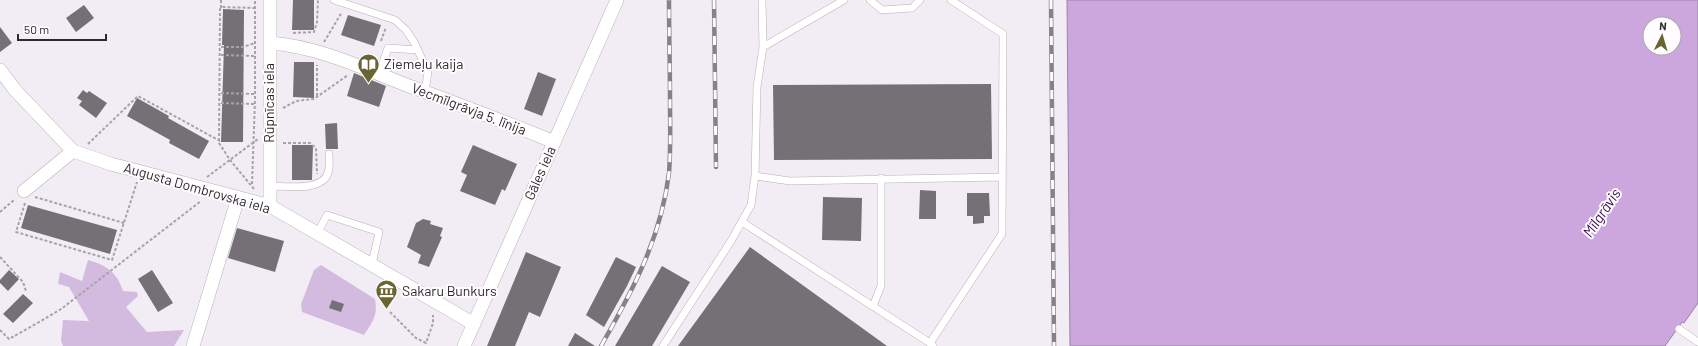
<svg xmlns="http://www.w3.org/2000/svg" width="1698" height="346" viewBox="0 0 1698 346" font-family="Barlow,sans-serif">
<rect width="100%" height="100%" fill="#f2edf4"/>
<path fill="#d3bbe0" d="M 88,260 C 106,265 117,272 123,291 L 137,292 L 138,296 L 126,307 L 147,332 L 184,330 L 174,346 L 63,346 L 61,341 L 63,320 L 89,321 L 69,287 L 58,284 L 60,272 L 82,281 Z
M 321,265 L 375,299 C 378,316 373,321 364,335 L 302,312 L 301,304 L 314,270 Z"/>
<path fill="#cca7de" stroke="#9c82a9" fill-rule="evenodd" d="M 1067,0 L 1698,0 L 1698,303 L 1684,323 L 1682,322 L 1665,346 L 1070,346 ZM 1650,24 L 1674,24 L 1674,48 L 1650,48 Z"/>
<path fill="#747076" d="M 293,0 L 314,0 L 314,30 L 292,30 Z
M 84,5 L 94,18 L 76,32 L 66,18 Z
M 223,9 L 244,10 L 243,142 L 221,142 L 224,45 L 222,45 Z
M 348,15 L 381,25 L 374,46 L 341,35 Z
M 0,27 L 12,43 L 0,52 Z
M 294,62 L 314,62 L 314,98 L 293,97 Z
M 538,72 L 556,79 L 542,116 L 524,109 Z
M 354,73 L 386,86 L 379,107 L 347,96 Z
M 991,84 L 992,159 L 774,160 L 773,85 Z
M 83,90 L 87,93 L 89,91 L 107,103 L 96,118 L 79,105 L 82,101 L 77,98 Z
M 137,98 L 169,116 L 168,118 L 209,141 L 199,159 L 169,143 L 170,140 L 127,116 Z
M 337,123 L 338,149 L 326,149 L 325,124 Z
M 292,145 L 313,145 L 312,180 L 292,180 Z
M 473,145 L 517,164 L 505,191 L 502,189 L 495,205 L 460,191 L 467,175 L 461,172 Z
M 920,190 L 936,191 L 936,219 L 919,219 Z
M 967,193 L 989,193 L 990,216 L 984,216 L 984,223 L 973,224 L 973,216 L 967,216 Z
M 823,197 L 862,198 L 861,241 L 822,240 Z
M 28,205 L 117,230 L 110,254 L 21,228 Z
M 423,219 L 431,221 L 430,224 L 443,228 L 440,236 L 442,237 L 429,267 L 418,263 L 421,255 L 407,247 L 416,223 Z
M 237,228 L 284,241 L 275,272 L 228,258 Z
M 750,247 L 887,346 L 678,346 Z
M 526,252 L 561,267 L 540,317 L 529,312 L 515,346 L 487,346 Z
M 616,257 L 636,267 L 627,286 L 604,327 L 586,315 Z
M 662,266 L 690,282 L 652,346 L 615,346 Z
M 9,270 L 19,279 L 8,291 L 0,283 L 0,280 Z
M 152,270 L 173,303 L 158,312 L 138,279 Z
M 23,294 L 33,303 L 13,323 L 3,314 Z
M 332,300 L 344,304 L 341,312 L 329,308 Z
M 575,333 L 595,346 L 568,346 Z"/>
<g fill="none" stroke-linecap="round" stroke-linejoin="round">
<defs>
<path id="lane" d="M 334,0 L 395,20 L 406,30 L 414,42 L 428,72 L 425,92
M 870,0 L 882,10 L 912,8 L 920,0
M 763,47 L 844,0
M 379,74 L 388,48 L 418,50
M 755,176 L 790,181 L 1002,177
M 269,186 C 285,186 322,192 328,173 C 330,167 329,160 329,154
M 742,222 L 930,343
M 317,234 L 327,215 L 379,232 L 372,264
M 873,306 L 881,286 L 881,178
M 1679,329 L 1698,342
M 663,346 L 731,241 L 751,205 L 755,176 L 757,87 L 763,47 L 762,0
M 933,346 L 930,343 L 1002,234 L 1003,34 L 951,0"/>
<path id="street" d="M 270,43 C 317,46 365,69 409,86 C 457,104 506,122 554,142
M 0,70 L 15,90 L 73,151 L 111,164 L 270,206 L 474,324
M 24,191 L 73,151
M 270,206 L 270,0
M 193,346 L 238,198
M 464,346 L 617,0"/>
</defs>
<use href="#lane" stroke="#b5b1b7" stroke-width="8"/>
<use href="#street" stroke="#b5b1b7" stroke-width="14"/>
<path stroke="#a6a3a8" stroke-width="2" stroke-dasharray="3 2" stroke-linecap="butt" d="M 221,0 L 221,8
M 293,33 L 314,32 L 317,22 L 318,0
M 381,41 L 386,27
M 324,42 L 342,12
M 221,47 L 243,47 L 255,43
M 221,55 L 255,56
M 221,93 L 255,94
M 317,96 L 317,65
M 221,103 L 255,104
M 283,108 L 296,101 L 314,99 L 348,75
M 283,143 L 310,143 L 316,148 L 317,174
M 88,144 L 138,96 L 220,141
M 207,177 L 258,139
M 252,184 L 255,100 L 255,0
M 254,189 L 230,160 L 219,143 L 220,9 L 223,7 L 255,8
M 35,197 L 124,223
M 25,203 L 16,232 L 112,260 L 137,182
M 0,212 L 15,199
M 0,257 L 23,282 L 26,291
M 390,312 L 416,338 L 426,343 L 433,323 L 433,315
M 0,330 L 9,339 C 16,335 63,309 65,306 L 201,201"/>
<use href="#lane" stroke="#fff" stroke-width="7"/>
<use href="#street" stroke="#fff" stroke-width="13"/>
<defs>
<path id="rail" d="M 714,0 L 716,167
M 1051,0 L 1054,346
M 601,346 C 633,290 661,238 669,173 C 671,148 670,124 670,100 C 670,67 669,33 669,0"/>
</defs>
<use href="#rail" stroke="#858286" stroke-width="4.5"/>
<use href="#rail" stroke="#fefcff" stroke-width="3" stroke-dasharray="9" stroke-linecap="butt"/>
</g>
<defs>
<symbol id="library-pin" viewBox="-11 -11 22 30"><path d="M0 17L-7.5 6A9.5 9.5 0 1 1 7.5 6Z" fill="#696431" stroke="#fefcff"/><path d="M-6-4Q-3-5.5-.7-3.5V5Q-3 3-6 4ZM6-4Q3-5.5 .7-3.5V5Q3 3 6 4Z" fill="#fff"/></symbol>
<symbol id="museum-pin" viewBox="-11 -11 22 30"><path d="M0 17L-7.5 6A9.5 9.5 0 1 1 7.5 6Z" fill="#696431" stroke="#fefcff"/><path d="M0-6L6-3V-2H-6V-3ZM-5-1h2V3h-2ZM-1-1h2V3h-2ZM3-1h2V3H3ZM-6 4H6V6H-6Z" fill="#fff"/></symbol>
</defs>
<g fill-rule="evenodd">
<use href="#library-pin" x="356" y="52" width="25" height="34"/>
<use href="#museum-pin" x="374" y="278" width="25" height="34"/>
</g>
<g text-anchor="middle" stroke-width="4" stroke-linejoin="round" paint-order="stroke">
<g font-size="14" fill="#2c2a2d" stroke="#fefcff" text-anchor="start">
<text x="384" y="69">Ziemeļu kaija</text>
<text x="402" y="296">Sakaru Bunkurs</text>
</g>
<g font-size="14" fill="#2c2a2d" stroke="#fefcff">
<text transform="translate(269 103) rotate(-90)" y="5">Rūpnīcas iela</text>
<text transform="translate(469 109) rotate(21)" y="5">Vecmīlgrāvja 5. līnija</text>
<text transform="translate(540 173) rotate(-66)" y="5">Gāles iela</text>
<text transform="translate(197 188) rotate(16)" y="5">Augusta Dombrovska iela</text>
</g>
<g font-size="15" font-style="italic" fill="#3e1051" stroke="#fefcff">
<text transform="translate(1602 213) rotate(-56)" y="5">Mīlgrāvis</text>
</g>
</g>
<g transform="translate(1662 36) rotate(5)"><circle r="19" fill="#fefcff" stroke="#aaa8ab"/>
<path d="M0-3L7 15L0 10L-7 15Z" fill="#696431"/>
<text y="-6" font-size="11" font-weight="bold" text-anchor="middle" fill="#2c2a2d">N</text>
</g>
<path d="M18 34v6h88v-6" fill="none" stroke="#2c2a2d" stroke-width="2"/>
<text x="24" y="34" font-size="12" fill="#2c2a2d" stroke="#fefcff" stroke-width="3" paint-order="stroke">50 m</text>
</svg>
